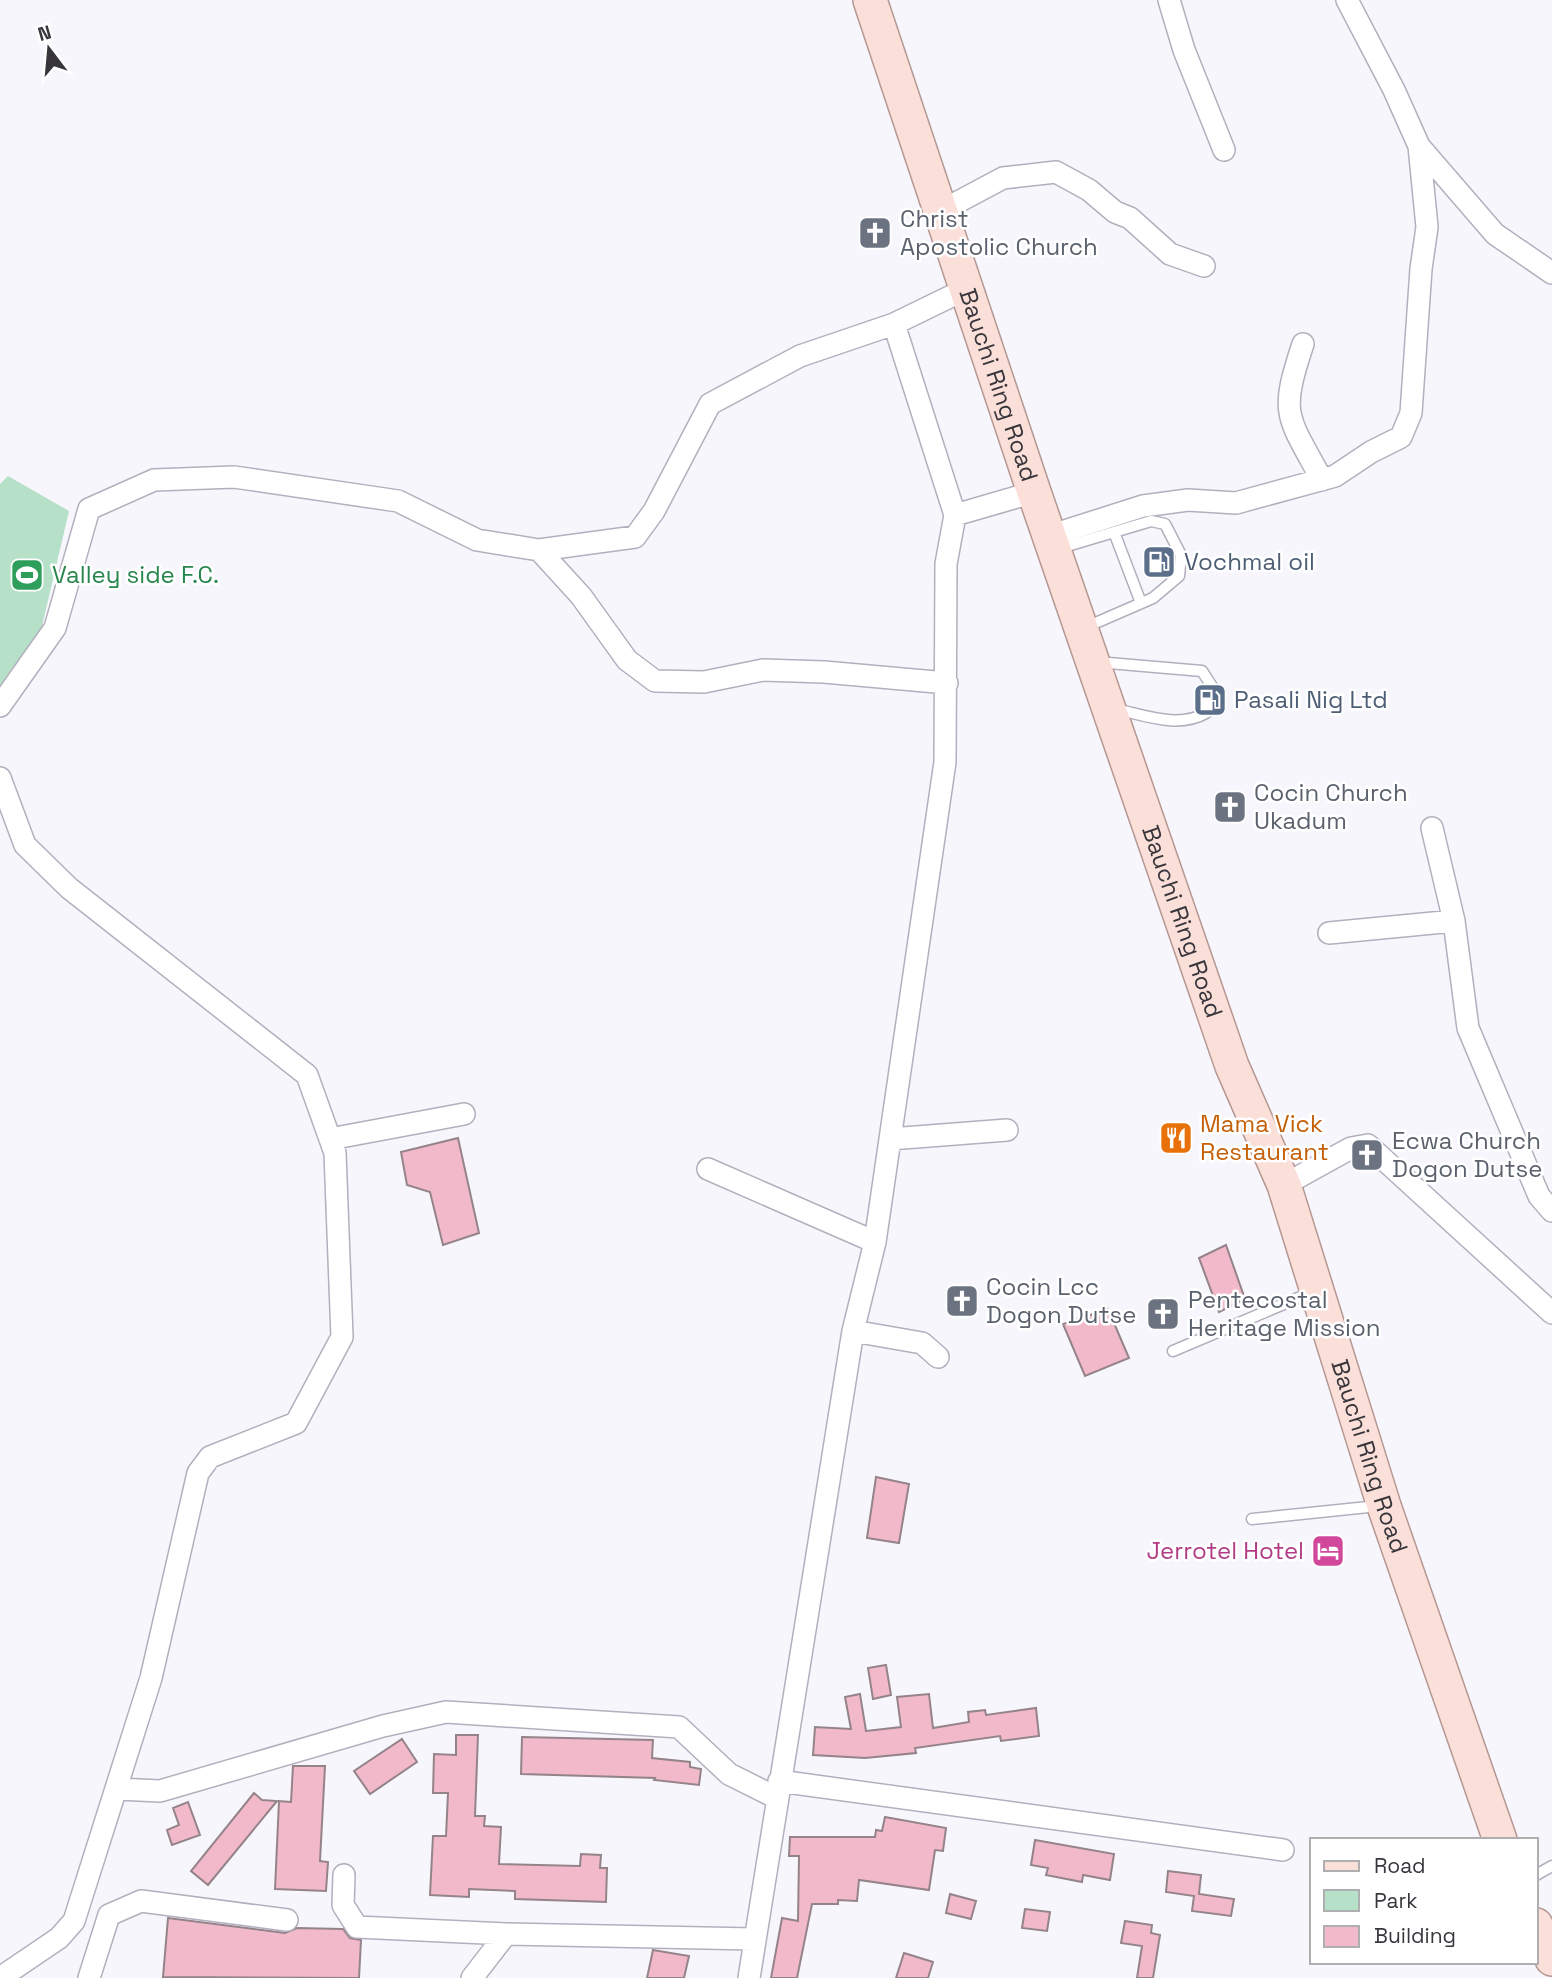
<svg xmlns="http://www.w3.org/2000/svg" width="1552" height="1978" viewBox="0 0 1552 1978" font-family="'Space Grotesk',sans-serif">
<rect width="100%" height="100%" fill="#f8f6fd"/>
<path fill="#b6e0c8" d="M 8,476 L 69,511 L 39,639 L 0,691 L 0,484 Z"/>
<path fill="#f2b9cb" stroke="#948489" stroke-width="2" d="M 458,1138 L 479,1233 L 443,1245 L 430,1192 L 407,1185 L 401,1152 Z
M 1226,1245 L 1245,1299 L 1219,1312 L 1199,1258 Z
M 1108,1309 L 1129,1358 L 1085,1376 L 1063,1324 Z
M 876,1477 L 909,1484 L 899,1543 L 867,1538 Z
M 886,1665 L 891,1695 L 873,1699 L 868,1668 Z
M 860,1694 L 866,1731 L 901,1727 L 897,1697 L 929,1694 L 933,1728 L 969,1722 L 968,1712 L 985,1710 L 986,1715 L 1036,1708 L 1039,1736 L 1001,1741 L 1000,1736 L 915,1748 L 916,1753 L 865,1758 L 813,1755 L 815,1727 L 851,1729 L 845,1697 Z
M 456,1735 L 478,1735 L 475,1816 L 485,1816 L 484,1826 L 501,1827 L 499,1864 L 580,1866 L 581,1854 L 601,1855 L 600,1868 L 607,1868 L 606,1902 L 515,1899 L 515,1891 L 469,1889 L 469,1897 L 430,1895 L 433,1836 L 446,1836 L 448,1793 L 433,1793 L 434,1754 L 456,1755 Z
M 522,1737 L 653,1740 L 652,1758 L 690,1762 L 690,1767 L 701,1769 L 699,1785 L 654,1780 L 655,1778 L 521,1774 Z
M 402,1739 L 417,1762 L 370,1794 L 354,1771 Z
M 293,1766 L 325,1766 L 320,1861 L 328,1862 L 326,1891 L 275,1889 L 279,1801 L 291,1802 Z
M 254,1793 L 262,1800 L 277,1801 L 208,1885 L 191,1871 Z
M 188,1802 L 200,1835 L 172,1845 L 167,1830 L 179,1825 L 173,1808 Z
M 885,1817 L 946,1828 L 943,1851 L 935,1850 L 929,1890 L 859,1880 L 857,1901 L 838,1900 L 838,1904 L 812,1904 L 797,1978 L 771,1978 L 782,1918 L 798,1921 L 799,1856 L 789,1856 L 790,1837 L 875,1837 L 876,1830 L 882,1831 Z
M 1035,1840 L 1114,1854 L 1110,1880 L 1083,1875 L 1082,1882 L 1046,1875 L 1048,1868 L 1031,1865 Z
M 1168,1871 L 1201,1875 L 1199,1894 L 1234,1899 L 1231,1916 L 1192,1911 L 1194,1896 L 1166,1892 Z
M 950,1894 L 976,1901 L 971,1919 L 946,1913 Z
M 1025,1909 L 1050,1912 L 1047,1931 L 1022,1928 Z
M 168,1918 L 285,1933 L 297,1928 L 343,1929 L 350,1938 L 361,1940 L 359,1978 L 163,1977 Z
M 1125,1921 L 1152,1925 L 1151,1933 L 1160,1935 L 1153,1978 L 1137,1978 L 1142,1946 L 1121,1943 Z
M 653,1950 L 689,1956 L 684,1978 L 647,1978 Z
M 904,1953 L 933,1962 L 928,1978 L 896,1978 Z"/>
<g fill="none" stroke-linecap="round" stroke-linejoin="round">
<defs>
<path id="service" d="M 1114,532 L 1141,603
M 1057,549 L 1151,521 L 1165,524 L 1181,555 L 1179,576 L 1153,598 L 1084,628
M 1097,662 L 1202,671 L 1213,688 L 1206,713 C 1178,729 1145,715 1115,709
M 1173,1351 L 1312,1292
M 1252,1519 L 1378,1506
M 1536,1875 L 1552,1866"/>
<path id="minor" d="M 1169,0 L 1184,50 L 1224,150
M 1419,146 L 1495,234 L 1552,273
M 941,211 L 1003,178 L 1056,172 L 1089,190 L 1115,212 L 1130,218 L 1170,254 L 1204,266
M 894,324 L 955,515
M 1303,344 C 1279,416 1287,415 1322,480
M 1049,536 L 1143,506 L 1188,500 L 1236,503 L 1335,476 L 1371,452 L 1401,437 L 1411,413 L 1421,269 L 1427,227 L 1419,146 L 1394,90 L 1347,0
M 539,550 L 581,596 L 627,660 L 655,681 L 704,682 L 763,670 L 824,672 L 947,683
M 0,706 L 55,628 L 89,509 L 154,480 L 234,477 L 398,501 L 477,540 L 539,550 L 635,537 L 654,511 L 710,404 L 800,356 L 894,324 L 968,288
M 0,778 L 25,845 L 69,888 L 307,1075 L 335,1153 L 342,1337 L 296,1423 L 210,1457 L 198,1473 L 151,1678 L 74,1921 L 59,1938 L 0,1978
M 1432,828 L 1454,921 L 1468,1028 L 1539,1196 L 1552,1211
M 1329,933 L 1454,921
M 330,1139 L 464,1114
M 890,1139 L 1007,1130
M 708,1169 L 875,1242
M 1284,1185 L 1351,1148 L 1368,1145 L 1552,1313
M 853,1331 L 922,1343 L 938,1357
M 779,1781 L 1283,1850
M 118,1789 L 160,1791 L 383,1726 L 446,1712 L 679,1727 L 729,1774 L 777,1798
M 344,1875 L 343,1905 L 357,1927 L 506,1934 L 753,1939
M 89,1978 L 109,1915 L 141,1901 L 287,1920
M 472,1978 L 506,1934
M 749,1978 L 853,1331 L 875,1242 L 945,762 L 946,564 L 955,515 L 1034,492"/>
<g id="primary">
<path id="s1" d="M 870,0 L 1034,492 L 1232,1066 L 1284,1185 L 1384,1506 L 1500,1840"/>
<path d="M 1536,1925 L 1552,1959"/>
</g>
</defs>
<use href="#service" stroke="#b3afbe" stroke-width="13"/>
<use href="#minor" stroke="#b3afbe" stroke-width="24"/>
<use href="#primary" stroke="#b59792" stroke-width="36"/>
<use href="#service" stroke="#fff" stroke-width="10"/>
<use href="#minor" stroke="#fff" stroke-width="21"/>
<use href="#primary" stroke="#fbe0d9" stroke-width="33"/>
</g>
<defs>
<symbol id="church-square" viewBox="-11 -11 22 22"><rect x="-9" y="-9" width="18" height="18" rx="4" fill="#6b7280" stroke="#fff"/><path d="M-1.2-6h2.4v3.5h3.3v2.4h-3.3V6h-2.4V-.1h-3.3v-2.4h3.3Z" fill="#fff"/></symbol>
<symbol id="fuel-square" viewBox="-11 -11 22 22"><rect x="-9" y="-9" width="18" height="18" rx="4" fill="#5c6f8a" stroke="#fff"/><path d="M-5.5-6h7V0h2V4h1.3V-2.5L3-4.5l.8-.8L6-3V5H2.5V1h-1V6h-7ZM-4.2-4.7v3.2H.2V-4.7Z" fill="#fff"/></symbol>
<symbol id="stadium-square" viewBox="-11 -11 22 22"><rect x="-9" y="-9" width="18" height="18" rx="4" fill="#2e9e5b" stroke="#fff"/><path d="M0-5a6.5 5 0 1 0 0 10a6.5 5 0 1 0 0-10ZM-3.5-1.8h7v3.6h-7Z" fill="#fff"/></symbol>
<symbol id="restaurant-square" viewBox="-11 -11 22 22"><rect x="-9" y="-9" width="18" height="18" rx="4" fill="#e8710a" stroke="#fff"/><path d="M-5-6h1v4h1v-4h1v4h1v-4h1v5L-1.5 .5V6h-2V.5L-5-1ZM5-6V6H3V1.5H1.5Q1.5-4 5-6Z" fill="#fff"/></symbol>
<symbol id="hotel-square" viewBox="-11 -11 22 22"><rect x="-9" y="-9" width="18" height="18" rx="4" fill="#d1479c" stroke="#fff"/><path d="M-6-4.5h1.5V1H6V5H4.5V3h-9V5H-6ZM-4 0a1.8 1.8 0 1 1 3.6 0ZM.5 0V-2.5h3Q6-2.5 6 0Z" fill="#fff"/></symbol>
</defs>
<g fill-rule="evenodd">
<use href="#church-square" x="856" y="214" width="38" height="38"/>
<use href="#fuel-square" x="1140" y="543" width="38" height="38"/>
<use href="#stadium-square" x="8" y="556" width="38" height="38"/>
<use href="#fuel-square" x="1191" y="681" width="38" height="38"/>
<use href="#church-square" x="1211" y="788" width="38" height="38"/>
<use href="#restaurant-square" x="1157" y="1119" width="38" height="38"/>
<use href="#church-square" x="1348" y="1136" width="38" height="38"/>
<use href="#church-square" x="943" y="1282" width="38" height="38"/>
<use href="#church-square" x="1144" y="1295" width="38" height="38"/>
<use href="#hotel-square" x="1309" y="1532" width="38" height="38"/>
</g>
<g text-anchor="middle" stroke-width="5" stroke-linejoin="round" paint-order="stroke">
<g font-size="24" fill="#5b616d" stroke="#fff" text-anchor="start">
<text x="900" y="227">Christ<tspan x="900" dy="28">Apostolic Church</tspan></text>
<text x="1254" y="801">Cocin Church<tspan x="1254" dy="28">Ukadum</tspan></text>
<text x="1392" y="1149">Ecwa Church<tspan x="1392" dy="28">Dogon Dutse</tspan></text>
<text x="986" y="1295">Cocin Lcc<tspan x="986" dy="28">Dogon Dutse</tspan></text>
<text x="1188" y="1308">Pentecostal<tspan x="1188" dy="28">Heritage Mission</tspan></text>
</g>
<g font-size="24" fill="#38363c" stroke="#fff">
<text dy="8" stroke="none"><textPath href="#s1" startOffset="406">Bauchi Ring Road</textPath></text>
<text dy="8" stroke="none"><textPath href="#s1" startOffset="973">Bauchi Ring Road</textPath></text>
<text dy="8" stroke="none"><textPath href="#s1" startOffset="1540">Bauchi Ring Road</textPath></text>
</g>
<g font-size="24" fill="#4e5e75" stroke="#fff" text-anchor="start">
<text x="1184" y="570">Vochmal oil</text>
<text x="1234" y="708">Pasali Nig Ltd</text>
</g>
<g font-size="24" fill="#27864d" stroke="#fff" text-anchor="start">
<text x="52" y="583">Valley side F.C.</text>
</g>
<g font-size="24" fill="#c56008" stroke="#fff" text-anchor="start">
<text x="1200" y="1132">Mama Vick<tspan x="1200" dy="28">Restaurant</tspan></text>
</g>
<g font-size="24" fill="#b23c85" stroke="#fff" text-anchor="end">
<text x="1304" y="1559">Jerrotel Hotel</text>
</g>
</g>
<rect x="1310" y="1838" width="228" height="126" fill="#ffffff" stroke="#afafb1" stroke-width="2"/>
<rect x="1324" y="1861" width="35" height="10" fill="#fbe0d9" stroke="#afafb1" stroke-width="2"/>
<text x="1374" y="1873" font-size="21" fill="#38363c">Road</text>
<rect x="1324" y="1890" width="35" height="21" fill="#b6e0c8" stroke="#afafb1" stroke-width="2"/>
<text x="1374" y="1908" font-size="21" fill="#38363c">Park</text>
<rect x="1324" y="1926" width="35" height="21" fill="#f2b9cb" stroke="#afafb1" stroke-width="2"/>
<text x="1374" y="1943" font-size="21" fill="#38363c">Building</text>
<g transform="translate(49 49) rotate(344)" stroke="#ffffff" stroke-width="5" paint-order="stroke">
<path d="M0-5L12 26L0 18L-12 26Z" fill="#38363c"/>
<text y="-10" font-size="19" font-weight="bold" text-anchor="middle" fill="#38363c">N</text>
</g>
</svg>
